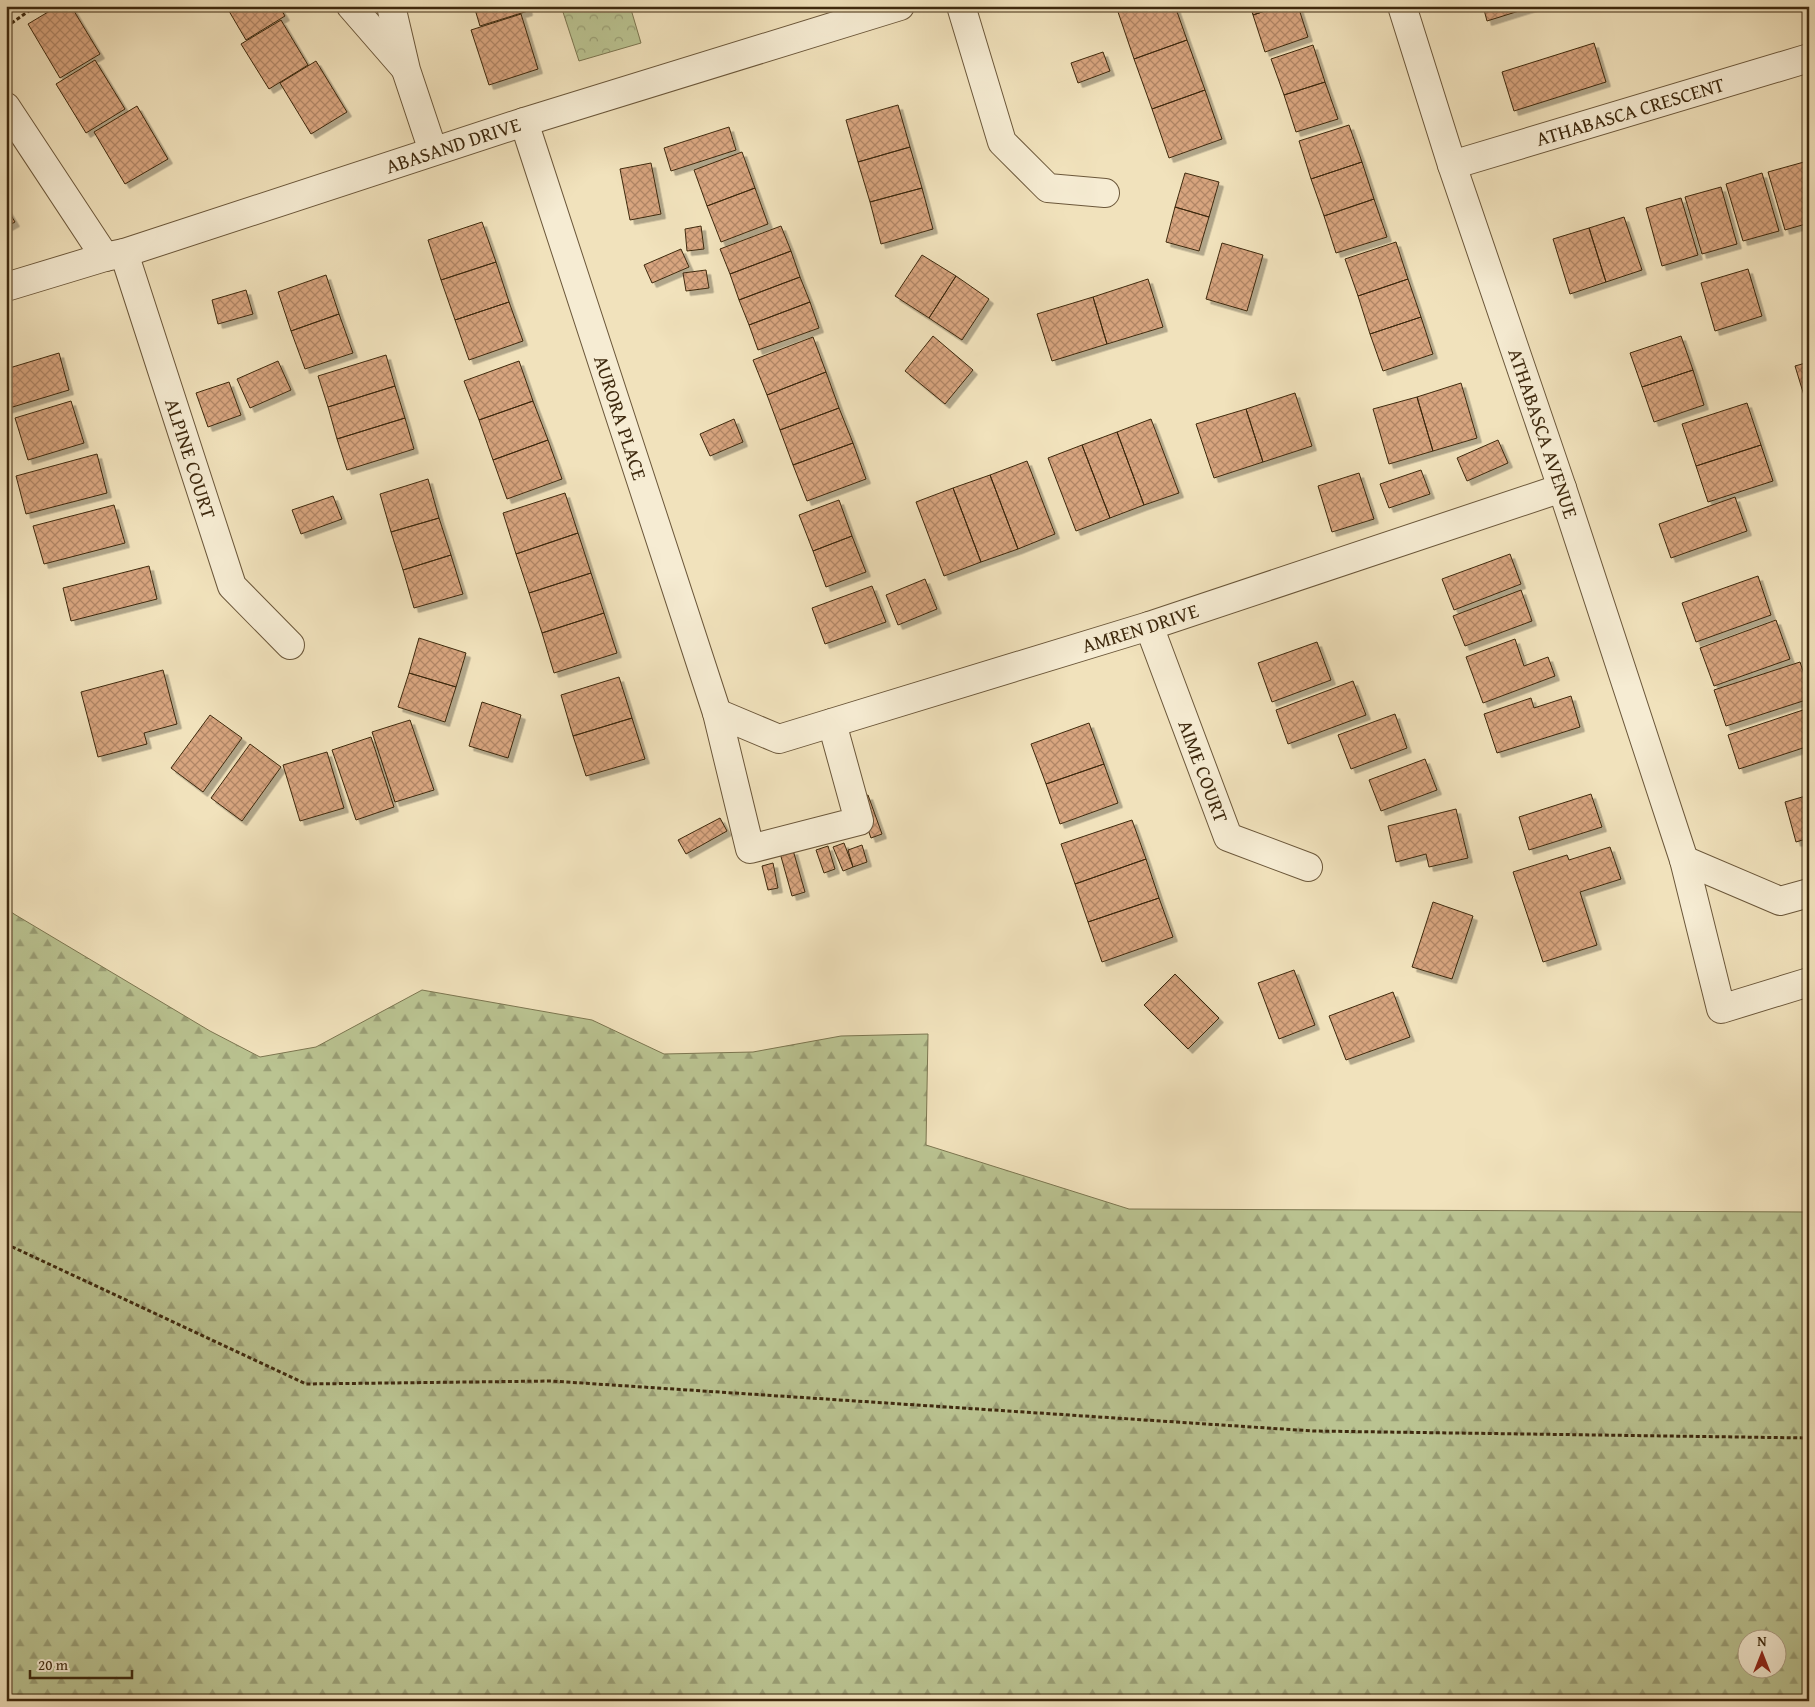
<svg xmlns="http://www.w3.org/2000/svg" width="1815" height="1707" viewBox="0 0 1815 1707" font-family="'Gentium Book Plus',serif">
<defs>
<pattern id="forest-firs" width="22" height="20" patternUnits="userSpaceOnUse" patternTransform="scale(1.25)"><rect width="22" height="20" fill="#bac391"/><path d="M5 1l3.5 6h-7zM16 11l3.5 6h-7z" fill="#999e75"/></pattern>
<pattern id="park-crowns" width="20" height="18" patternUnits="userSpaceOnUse" patternTransform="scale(1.25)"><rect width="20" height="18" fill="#bac391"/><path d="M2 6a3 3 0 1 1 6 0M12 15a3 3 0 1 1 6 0" fill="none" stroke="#999e75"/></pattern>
<pattern id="building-cross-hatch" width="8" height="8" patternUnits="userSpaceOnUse" patternTransform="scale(1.25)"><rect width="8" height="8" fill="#d8a57f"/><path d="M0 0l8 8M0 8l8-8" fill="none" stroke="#b18666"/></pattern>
<filter id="shadow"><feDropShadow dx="4.5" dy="4.5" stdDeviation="0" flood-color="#0004"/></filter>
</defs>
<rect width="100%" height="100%" fill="#f1e2bc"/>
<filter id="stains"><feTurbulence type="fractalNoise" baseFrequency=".004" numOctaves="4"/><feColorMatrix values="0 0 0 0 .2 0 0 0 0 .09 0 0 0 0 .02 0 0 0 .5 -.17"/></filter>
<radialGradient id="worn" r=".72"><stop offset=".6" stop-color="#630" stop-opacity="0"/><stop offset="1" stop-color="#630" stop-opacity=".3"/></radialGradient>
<path fill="url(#forest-firs)" stroke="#7c7650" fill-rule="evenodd" d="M 6,908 L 14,914 L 210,1031 L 260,1057 L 316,1047 L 422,990 L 592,1020 L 664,1054 L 753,1052 L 841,1036 L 928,1034 L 926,1145 L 1129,1209 L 1809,1212 L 1809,1701 L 6,1701 ZM 1748,1640 L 1778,1640 L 1778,1670 L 1748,1670 Z"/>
<path fill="url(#park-crowns)" stroke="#7c7650" d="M 561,6 L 630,6 L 641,43 L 579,61 Z"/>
<path fill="url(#building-cross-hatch)" stroke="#3e290e" filter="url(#shadow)" d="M 58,6 L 71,6 L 100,54 L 60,78 L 28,24 Z
M 226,6 L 279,6 L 285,16 L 246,40 Z
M 474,6 L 527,6 L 528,11 L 480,26 Z
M 1125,6 L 1175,6 L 1187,40 L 1134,59 L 1117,9 Z
M 1250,6 L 1280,6 L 1253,15 Z
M 1280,6 L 1298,6 L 1308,37 L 1265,52 L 1253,15 Z
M 1483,6 L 1535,6 L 1487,21 Z
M 521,14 L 538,69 L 489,85 L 471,30 Z
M 281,20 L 308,65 L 269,89 L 241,44 Z
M 1187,40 L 1205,90 L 1152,109 L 1134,59 Z
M 1594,43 L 1606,82 L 1514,111 L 1502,72 Z
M 1313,45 L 1325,82 L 1284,95 L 1271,59 Z
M 1103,52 L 1110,71 L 1078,83 L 1071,63 Z
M 95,60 L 125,109 L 86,133 L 56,84 Z
M 316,61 L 347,112 L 311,134 L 280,83 Z
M 1325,82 L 1338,119 L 1296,132 L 1284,95 Z
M 1205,90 L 1222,139 L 1169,158 L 1152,109 Z
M 898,105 L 910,147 L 858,162 L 846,120 Z
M 137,106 L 168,159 L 125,184 L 94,132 Z
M 1349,125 L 1362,162 L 1311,179 L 1299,141 Z
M 729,127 L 736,150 L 671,171 L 664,148 Z
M 910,147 L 922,188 L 870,202 L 858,162 Z
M 742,152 L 755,188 L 707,206 L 694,170 Z
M 1362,162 L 1374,199 L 1324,216 L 1311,179 Z
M 1804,162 L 1809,180 L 1809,223 L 1785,230 L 1768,172 Z
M 651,163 L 661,214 L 630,220 L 620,169 Z
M 1185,173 L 1219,182 L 1209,217 L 1175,207 Z
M 1762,173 L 1779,231 L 1743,241 L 1726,184 Z
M 1721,187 L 1737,244 L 1702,254 L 1685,197 Z
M 755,188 L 768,224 L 721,242 L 707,206 Z
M 922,188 L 933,229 L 881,244 L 870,202 Z
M 1681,198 L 1698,255 L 1662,266 L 1646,208 Z
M 1374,199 L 1387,237 L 1336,253 L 1324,216 Z
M 6,207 L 15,222 L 6,227 Z
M 1175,207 L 1209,217 L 1199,251 L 1166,242 Z
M 1624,217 L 1642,270 L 1606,282 L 1589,228 Z
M 482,222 L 496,262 L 441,280 L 428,240 Z
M 701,226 L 704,249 L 687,251 L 685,229 Z
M 781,226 L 791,251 L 730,274 L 720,249 Z
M 1589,228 L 1606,282 L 1570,294 L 1553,239 Z
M 1396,242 L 1408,279 L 1358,296 L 1345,259 Z
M 1222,243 L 1263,255 L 1247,311 L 1206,299 Z
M 681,249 L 689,267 L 652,283 L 644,265 Z
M 791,251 L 800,277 L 739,300 L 730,274 Z
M 922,255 L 956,276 L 929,318 L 895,296 Z
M 496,262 L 509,302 L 455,320 L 441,280 Z
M 1748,269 L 1762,316 L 1715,331 L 1701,283 Z
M 706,270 L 709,288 L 686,291 L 683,273 Z
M 326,275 L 339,314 L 291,331 L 278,292 Z
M 956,276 L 989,299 L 962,340 L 929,318 Z
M 800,277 L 810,302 L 749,325 L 739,300 Z
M 1148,279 L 1163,327 L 1107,344 L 1093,297 Z
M 1408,279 L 1421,317 L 1370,334 L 1358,296 Z
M 246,290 L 253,314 L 218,324 L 212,300 Z
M 1093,297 L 1107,344 L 1052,361 L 1037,314 Z
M 509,302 L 523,341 L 469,360 L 455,320 Z
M 810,302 L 819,328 L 758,350 L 749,325 Z
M 339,314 L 353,353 L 305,369 L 291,331 Z
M 1421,317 L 1433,354 L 1383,371 L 1370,334 Z
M 933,336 L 973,370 L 945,404 L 905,371 Z
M 1681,336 L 1693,370 L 1642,387 L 1630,353 Z
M 813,337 L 826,372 L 767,395 L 753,360 Z
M 59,353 L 69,390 L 6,409 L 6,369 Z
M 386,355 L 395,386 L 328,407 L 318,376 Z
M 278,361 L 291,390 L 250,408 L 237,379 Z
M 519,361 L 533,401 L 479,420 L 464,381 Z
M 1809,362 L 1809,401 L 1806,402 L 1795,366 Z
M 1693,370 L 1704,405 L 1654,422 L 1642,387 Z
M 826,372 L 839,408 L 780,430 L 767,395 Z
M 229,382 L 241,415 L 208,427 L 196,393 Z
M 1461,383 L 1477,438 L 1433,451 L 1417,397 Z
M 395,386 L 405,418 L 337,439 L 328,407 Z
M 1295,393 L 1312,446 L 1263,462 L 1246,409 Z
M 1417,397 L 1433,451 L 1389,464 L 1373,409 Z
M 71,401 L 84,443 L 28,460 L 15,418 Z
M 533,401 L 548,440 L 493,460 L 479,420 Z
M 1747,403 L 1761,445 L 1696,466 L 1682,424 Z
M 839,408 L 853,443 L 793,465 L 780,430 Z
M 1246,409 L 1263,462 L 1214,478 L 1196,424 Z
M 405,418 L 414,449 L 347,470 L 337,439 Z
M 734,419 L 743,442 L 710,456 L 700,434 Z
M 1151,419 L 1179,493 L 1144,505 L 1117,432 Z
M 1117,432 L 1144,505 L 1110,518 L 1082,445 Z
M 548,440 L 562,479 L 507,499 L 493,460 Z
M 1498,440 L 1508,463 L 1467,481 L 1457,458 Z
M 853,443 L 866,479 L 807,501 L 793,465 Z
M 1082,445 L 1110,518 L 1076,531 L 1048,458 Z
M 1761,445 L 1773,481 L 1708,502 L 1696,466 Z
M 97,454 L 107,493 L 26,514 L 16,476 Z
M 1027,461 L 1055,534 L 1018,549 L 990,475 Z
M 1421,470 L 1430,494 L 1389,508 L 1380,484 Z
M 1359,473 L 1374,519 L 1332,532 L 1318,486 Z
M 990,475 L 1018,549 L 981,562 L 953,488 Z
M 428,479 L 439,518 L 391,532 L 380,494 Z
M 953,488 L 981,562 L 944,576 L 916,502 Z
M 565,493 L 578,533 L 516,554 L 503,513 Z
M 333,496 L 342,519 L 301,534 L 292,510 Z
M 1735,497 L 1747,531 L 1671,558 L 1659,524 Z
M 839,500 L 852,536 L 813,551 L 799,515 Z
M 114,505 L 125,543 L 44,564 L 33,526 Z
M 439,518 L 451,555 L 403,570 L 391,532 Z
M 578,533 L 591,573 L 529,593 L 516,554 Z
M 852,536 L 866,572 L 826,587 L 813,551 Z
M 1510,554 L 1521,584 L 1454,610 L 1442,579 Z
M 451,555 L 463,594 L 414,608 L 403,570 Z
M 149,566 L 157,599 L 71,621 L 63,588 Z
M 591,573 L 604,613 L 542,633 L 529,593 Z
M 1758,576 L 1771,615 L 1696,642 L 1682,603 Z
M 925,579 L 937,609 L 898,625 L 886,595 Z
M 872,586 L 886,622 L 825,644 L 812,608 Z
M 1521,590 L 1532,621 L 1465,646 L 1453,616 Z
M 604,613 L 617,653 L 554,673 L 542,633 Z
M 1776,620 L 1790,659 L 1714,686 L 1700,648 Z
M 419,638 L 466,653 L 456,687 L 409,673 Z
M 1515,639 L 1524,666 L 1548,657 L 1555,676 L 1483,703 L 1466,657 Z
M 1317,642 L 1331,680 L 1272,702 L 1258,663 Z
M 1800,662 L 1809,689 L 1809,699 L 1726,726 L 1714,690 Z
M 163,670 L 177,724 L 144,733 L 147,744 L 98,757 L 81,692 Z
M 409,673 L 456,687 L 445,722 L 398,707 Z
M 619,677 L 632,718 L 573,736 L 561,695 Z
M 1353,681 L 1366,715 L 1288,744 L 1276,710 Z
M 1571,696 L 1580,727 L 1497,753 L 1484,714 L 1531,698 L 1534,708 Z
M 482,702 L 521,715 L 508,758 L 469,746 Z
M 1809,708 L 1809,746 L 1739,769 L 1728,735 Z
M 1395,714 L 1407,748 L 1351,769 L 1338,735 Z
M 210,715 L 242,738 L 203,792 L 171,768 Z
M 632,718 L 645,759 L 586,776 L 573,736 Z
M 410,720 L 434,790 L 395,802 L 372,732 Z
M 1089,723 L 1104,764 L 1046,784 L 1031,744 Z
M 371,737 L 394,807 L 356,820 L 332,750 Z
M 250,744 L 281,767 L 242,821 L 211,798 Z
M 327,752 L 344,808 L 300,821 L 283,765 Z
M 1425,759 L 1437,790 L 1381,811 L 1369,780 Z
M 1104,764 L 1118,803 L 1060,824 L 1046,784 Z
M 1591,794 L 1602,827 L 1529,850 L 1519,817 Z
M 868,795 L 882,834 L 871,838 L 857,799 Z
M 1809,795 L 1809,838 L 1796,842 L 1785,802 Z
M 1456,809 L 1468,858 L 1429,867 L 1426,854 L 1396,862 L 1388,826 Z
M 720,818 L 727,831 L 686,854 L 678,840 Z
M 1132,820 L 1146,859 L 1075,884 L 1061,844 Z
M 844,843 L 853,867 L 843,871 L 833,847 Z
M 862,845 L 867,862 L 853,867 L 848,850 Z
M 828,846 L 835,869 L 824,873 L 816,850 Z
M 1610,847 L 1621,879 L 1580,892 L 1597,945 L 1543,962 L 1513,872 L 1567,855 L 1569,860 Z
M 793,850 L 805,892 L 792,896 L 780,853 Z
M 1146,859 L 1159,898 L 1088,922 L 1075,884 Z
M 773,863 L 778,888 L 768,890 L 762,866 Z
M 1159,898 L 1173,937 L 1102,962 L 1088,922 Z
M 1433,902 L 1473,916 L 1452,979 L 1412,967 Z
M 1294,970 L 1315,1025 L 1279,1039 L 1258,983 Z
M 1175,974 L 1219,1018 L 1188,1049 L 1144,1005 Z
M 1393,992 L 1410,1037 L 1346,1060 L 1329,1016 Z"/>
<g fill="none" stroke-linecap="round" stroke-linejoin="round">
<defs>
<g id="minor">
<path d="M 351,6 L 404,67"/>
<path d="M 391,6 L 406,70 L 433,151"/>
<path d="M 961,6 L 1002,142 L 1048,188 L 1105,193"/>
<path id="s1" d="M 1402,6 L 1452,165 L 1562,488 L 1684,860 L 1721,1009 L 1809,982"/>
<path d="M 6,107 L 105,257"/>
<path id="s2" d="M 524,122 L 717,713 L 750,849 L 859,821 L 832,723"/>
<path id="s3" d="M 1452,165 L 1809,58"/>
<path id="s4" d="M 124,253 L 232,586 L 290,645"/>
<path id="s5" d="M 6,287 L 105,257 L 124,253 L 524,122 L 900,6"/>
<path id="s6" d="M 1149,626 L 1228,837 L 1308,867"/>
<path id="s7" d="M 717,713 L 779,739 L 1149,626 L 1562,488"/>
<path d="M 1684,860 L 1780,901 L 1809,893"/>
</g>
</defs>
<use href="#minor" stroke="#6b573a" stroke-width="30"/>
<path stroke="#3e290e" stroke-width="3" stroke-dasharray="4 2.5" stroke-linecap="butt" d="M 6,27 L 36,6
M 6,1244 L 306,1384 L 551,1381 L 1313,1431 L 1809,1438"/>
<use href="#minor" stroke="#f6ecd3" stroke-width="28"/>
</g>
<g text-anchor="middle" stroke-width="4.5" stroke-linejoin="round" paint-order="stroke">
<g font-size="20" fill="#3e290e" stroke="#f6ecd3">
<text dy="7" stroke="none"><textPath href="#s3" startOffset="186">ATHABASCA CRESCENT</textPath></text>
<text dy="7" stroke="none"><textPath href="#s5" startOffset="469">ABASAND DRIVE</textPath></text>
<text dy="7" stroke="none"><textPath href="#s2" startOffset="311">AURORA PLACE</textPath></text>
<text dy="7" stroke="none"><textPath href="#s1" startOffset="450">ATHABASCA AVENUE</textPath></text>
<text dy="7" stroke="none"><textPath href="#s4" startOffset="216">ALPINE COURT</textPath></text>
<text dy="7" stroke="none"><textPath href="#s7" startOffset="445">AMREN DRIVE</textPath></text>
<text dy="7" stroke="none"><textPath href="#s6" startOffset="155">AIME COURT</textPath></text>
</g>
</g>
<rect width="1815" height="1707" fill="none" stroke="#f1e2bc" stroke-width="25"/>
<rect x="8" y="8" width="1800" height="1692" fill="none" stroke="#3e290e" stroke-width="2.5"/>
<rect x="12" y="12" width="1790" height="1682" fill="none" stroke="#3e290e"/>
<g transform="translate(1762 1654)"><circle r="24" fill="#f6ecd3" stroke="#ac9e84"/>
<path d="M0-4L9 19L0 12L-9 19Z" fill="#8f2418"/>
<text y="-8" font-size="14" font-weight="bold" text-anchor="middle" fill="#3e290e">N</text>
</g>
<path d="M30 1670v8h102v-8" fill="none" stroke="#3e290e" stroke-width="2.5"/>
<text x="38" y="1670" font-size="15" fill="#3e290e" stroke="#f6ecd3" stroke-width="4" paint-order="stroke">20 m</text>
<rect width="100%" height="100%" filter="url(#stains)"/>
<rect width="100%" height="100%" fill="url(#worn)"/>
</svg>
